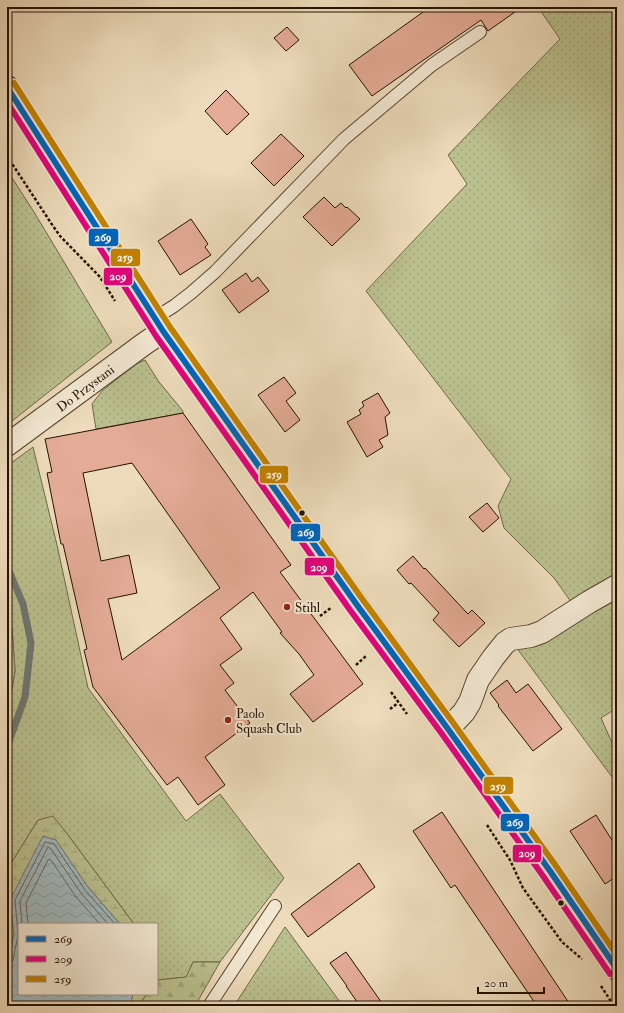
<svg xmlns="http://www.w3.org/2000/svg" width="624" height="1013" viewBox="0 0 624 1013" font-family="'IM FELL Double Pica',serif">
<defs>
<pattern id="grass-dots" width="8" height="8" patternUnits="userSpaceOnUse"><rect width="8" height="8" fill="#bac08e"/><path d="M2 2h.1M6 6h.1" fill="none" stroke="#a0a479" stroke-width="1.8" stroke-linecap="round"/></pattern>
<pattern id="forest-firs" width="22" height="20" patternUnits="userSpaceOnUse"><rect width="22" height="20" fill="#bac08e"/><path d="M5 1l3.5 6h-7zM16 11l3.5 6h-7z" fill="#a0a479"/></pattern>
<pattern id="wetland-marsh" width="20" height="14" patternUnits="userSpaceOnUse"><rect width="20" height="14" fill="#bac08e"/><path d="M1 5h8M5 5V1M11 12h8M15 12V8" fill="none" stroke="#a0a479"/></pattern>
<pattern id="water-waves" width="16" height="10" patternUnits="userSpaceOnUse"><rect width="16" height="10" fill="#a0b8bd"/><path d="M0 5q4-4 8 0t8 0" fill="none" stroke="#8a9da1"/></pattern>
</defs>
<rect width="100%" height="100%" fill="#eddbbb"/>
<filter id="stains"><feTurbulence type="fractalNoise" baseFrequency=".005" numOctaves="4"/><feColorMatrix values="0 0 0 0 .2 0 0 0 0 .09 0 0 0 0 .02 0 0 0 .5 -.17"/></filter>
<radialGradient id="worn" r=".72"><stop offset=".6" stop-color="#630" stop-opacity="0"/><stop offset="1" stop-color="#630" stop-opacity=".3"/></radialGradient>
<path fill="url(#grass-dots)" stroke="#6f6947" d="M 538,7 L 617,7 L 617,580 L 574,606 L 554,578 L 504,528 L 498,506 L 511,479 L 366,291 L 467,184 L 448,155 L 560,39 Z
M 7,170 L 34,212 L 112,342 L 7,425 Z
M 145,360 L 159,382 L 183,411 L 183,413 L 96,429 L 92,404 L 102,391 L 136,364 Z
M 33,447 L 57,545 L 88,688 L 186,821 L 220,794 L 284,878 L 220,962 L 193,962 L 187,977 L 158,980 L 157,978 L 157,924 L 134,924 L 65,831 L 38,820 L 7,870 L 7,718 L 15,671 L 12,628 L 7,613 L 7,466 Z
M 617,595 L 617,708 L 601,718 L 617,754 L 617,771 L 612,777 L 513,643 Z
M 285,927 L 343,1006 L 234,1006 Z"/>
<path fill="url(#forest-firs)" stroke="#6f6947" d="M 193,962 L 220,962 L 195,1006 L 138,1006 L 147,994 L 157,994 L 157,981 L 158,980 L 186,977 Z"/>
<path fill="url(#wetland-marsh)" stroke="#6f6947" d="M 53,816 L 65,831 L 134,924 L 120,924 L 88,887 L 10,900 L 14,934 L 7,968 L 7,870 L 38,820 Z
M 133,994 L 147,994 L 138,1006 L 132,1006 L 130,1005 Z"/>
<path fill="#bac08e" stroke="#6f6947" d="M 7,613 L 12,628 L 15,671 L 7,718 Z"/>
<path fill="url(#water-waves)" stroke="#6e7671" d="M 43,836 L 56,840 L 88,887 L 120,924 L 19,924 L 19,994 L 133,994 L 130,1005 L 129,1006 L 7,1006 L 7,969 L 14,934 L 10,900 Z"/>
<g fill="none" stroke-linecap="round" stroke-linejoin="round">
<path stroke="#62655e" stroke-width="1" d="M 22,924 L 20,901 L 47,849 L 48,847 L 51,849 L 81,893 L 108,924
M 28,924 L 26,903 L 48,860 L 49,859 L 51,860 L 76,897 L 100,924
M 7,963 L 11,963 L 13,960 L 18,935 L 15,900 L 45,842 L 54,844 L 85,890 L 115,924"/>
<path stroke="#6e7671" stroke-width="7" d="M 7,566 L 23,604 L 31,643 L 25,697 L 7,747"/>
</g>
<path fill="#e4ab96" stroke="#241200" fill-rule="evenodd" d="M 430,7 L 522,7 L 488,31 L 481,20 L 372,96 L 349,65 Z
M 287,27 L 299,40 L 286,51 L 274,38 Z
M 226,90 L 249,114 L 227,135 L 205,111 Z
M 281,134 L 304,156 L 274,186 L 251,163 Z
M 324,197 L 335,208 L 341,203 L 346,208 L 347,207 L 360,219 L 332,246 L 303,217 Z
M 191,219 L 208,244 L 205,247 L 211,255 L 180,275 L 158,241 Z
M 246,273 L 252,282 L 258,277 L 269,291 L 239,313 L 222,290 Z
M 284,377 L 296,393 L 286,401 L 300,420 L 285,432 L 258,395 Z
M 378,393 L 390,413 L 385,417 L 388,435 L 379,440 L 383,447 L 367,457 L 347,422 L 361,414 L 359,410 L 364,406 L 362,402 Z
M 183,413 L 291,565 L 280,572 L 363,684 L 313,722 L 290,694 L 314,675 L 299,654 L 280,633 L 282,632 L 253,592 L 220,618 L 242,649 L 220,665 L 234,683 L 225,690 L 250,723 L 205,757 L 225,785 L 198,805 L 178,777 L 167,785 L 93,687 L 84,650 L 87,649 L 63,544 L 61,544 L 47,473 L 52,472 L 45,439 ZM 132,463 L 220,588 L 122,660 L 108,599 L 137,593 L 129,555 L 101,561 L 83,473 Z
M 487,503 L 499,518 L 483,532 L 469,517 Z
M 413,556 L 424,569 L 425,568 L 468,614 L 472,610 L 485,623 L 459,647 L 433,620 L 439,613 L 411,583 L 409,584 L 397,570 Z
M 507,680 L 516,693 L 528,684 L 562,729 L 533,751 L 498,706 L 499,705 L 490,693 Z
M 442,812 L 571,1006 L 537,1006 L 455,885 L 451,888 L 413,831 Z
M 596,815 L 617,848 L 617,876 L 605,884 L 570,831 Z
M 359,863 L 375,887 L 308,937 L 291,914 Z
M 346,952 L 370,986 L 384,1006 L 360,1006 L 346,986 L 347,986 L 330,963 Z"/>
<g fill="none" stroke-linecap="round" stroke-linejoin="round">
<defs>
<path id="lane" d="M 155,318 L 174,306 L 191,293 L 215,272 L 344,139 L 432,65 L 480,32
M 209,1006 L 275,906"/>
<path id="street" d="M 7,445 L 144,344 L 163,331
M 448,729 L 464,712 L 470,702 L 478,680 L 493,658 L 505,643 L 511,639 L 531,636 L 542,632 L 589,602 L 617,586"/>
<path id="secondary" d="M 7,87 L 163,331 L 200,384 L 357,605 L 448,729 L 550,871 L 617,969"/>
</defs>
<use href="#lane" stroke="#56442f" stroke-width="14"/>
<use href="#street" stroke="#56442f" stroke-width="24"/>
<use href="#secondary" stroke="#241200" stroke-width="24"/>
<path stroke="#241200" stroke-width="2.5" stroke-dasharray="3 2" stroke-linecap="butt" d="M 7,156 L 51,223 L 60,236 L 100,277 L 115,301
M 320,616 L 332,607
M 356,665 L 366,656
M 391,692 L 407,714
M 390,709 L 398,703
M 487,825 L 510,860 L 523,888 L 562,942 L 582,959
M 601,986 L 614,1006"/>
<use href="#lane" stroke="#f3e8d3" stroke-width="12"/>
<use href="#street" stroke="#f3e8d3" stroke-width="22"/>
<use href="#secondary" stroke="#f3e8d3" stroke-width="22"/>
<defs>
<path id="bus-1" d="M 7,87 L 163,331 L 357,605 L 448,729 L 550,871 L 617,969"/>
<path id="bus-2" d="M 7,102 L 156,336 L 350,610 L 442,734 L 543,876 L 610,974"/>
<path id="bus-3" d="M 14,83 L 170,327 L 363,600 L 454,724 L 556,866 L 617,955"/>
</defs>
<use href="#bus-1" stroke="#f3e8d3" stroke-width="9"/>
<use href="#bus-2" stroke="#f3e8d3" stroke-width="9"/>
<use href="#bus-3" stroke="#f3e8d3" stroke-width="9"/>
<use href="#bus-1" stroke="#0065bd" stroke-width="6"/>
<use href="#bus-2" stroke="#e5007d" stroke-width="6"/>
<use href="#bus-3" stroke="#c28100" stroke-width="6"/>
</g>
<g fill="#241200" stroke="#f3e8d3" stroke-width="1.5">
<circle cx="302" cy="513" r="3.5"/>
<circle cx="561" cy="903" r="3.5"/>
</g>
<g fill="#8f2418" stroke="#f3e8d3" stroke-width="1.5">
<circle cx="287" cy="607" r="4"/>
<circle cx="228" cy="720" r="4"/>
</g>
<g text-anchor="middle" stroke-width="4" stroke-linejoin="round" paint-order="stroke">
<g font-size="13" fill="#241200" stroke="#f3e8d3">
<text transform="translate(85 388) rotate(-37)" y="5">Do Przystani</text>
</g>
<g font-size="13" fill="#241200" stroke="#f3e8d3" text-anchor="start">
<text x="295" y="612">Stihl</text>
<text x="236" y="718">Paolo<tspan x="236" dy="15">Squash Club</tspan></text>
</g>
</g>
<g stroke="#f3e8d3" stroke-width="1.5">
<rect x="88" y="228" width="31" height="19" rx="4" fill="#0065bd"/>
<rect x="110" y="248" width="31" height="19" rx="4" fill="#c28100"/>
<rect x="103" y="267" width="30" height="19" rx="4" fill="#e5007d"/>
<rect x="259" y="465" width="30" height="19" rx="4" fill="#c28100"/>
<rect x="290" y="523" width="31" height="19" rx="4" fill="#0065bd"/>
<rect x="304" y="557" width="31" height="19" rx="4" fill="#e5007d"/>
<rect x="483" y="776" width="31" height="19" rx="4" fill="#c28100"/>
<rect x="500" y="813" width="30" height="19" rx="4" fill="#0065bd"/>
<rect x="512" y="844" width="30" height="19" rx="4" fill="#e5007d"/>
</g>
<g font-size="11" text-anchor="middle" font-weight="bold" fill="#fff">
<text x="103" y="241">269</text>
<text x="125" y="261">259</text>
<text x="118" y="280">209</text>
<text x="274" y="478">259</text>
<text x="306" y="536">269</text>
<text x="319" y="571">209</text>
<text x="498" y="790">259</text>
<text x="515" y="826">269</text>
<text x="527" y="857">209</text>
</g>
<rect width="624" height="1013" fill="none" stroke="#eddbbb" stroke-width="24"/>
<rect x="8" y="8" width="608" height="997" fill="none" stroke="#241200" stroke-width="2"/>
<rect x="12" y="12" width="600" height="989" fill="none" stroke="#241200"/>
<rect x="18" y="923" width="140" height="72" fill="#f3e8d3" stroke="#a0927f"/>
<rect x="26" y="936" width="20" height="6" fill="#0065bd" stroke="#a0927f"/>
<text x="54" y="943" font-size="12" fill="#241200">269</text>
<rect x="26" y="956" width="20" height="6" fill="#e5007d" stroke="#a0927f"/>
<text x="54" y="963" font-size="12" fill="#241200">209</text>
<rect x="26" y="976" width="20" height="6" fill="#c28100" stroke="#a0927f"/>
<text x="54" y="983" font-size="12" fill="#241200">259</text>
<path d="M478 987v6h66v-6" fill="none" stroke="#241200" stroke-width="2"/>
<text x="484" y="987" font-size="12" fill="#241200" stroke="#f3e8d3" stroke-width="3" paint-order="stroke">20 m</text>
<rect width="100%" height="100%" filter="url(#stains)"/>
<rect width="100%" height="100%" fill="url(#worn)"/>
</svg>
